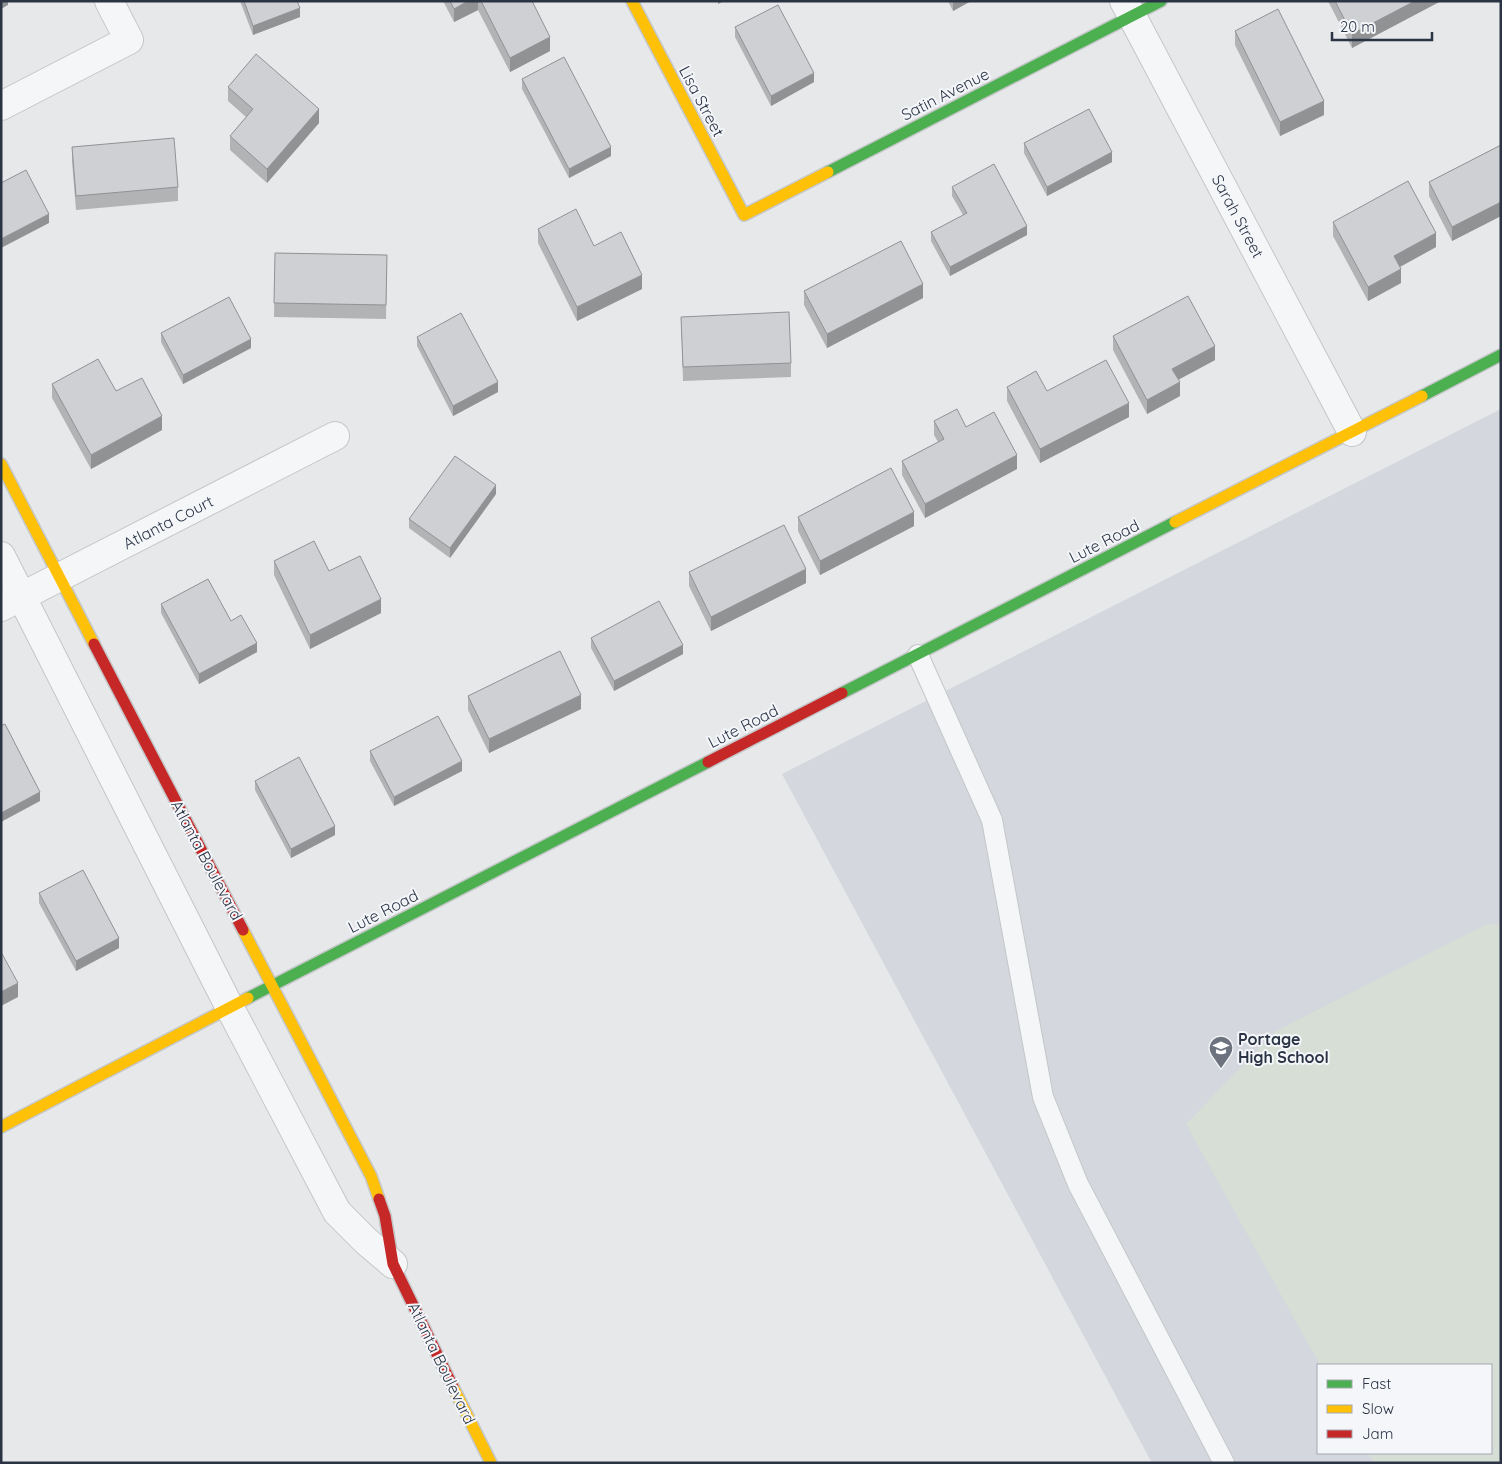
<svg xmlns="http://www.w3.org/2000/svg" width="1502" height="1464" viewBox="0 0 1502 1464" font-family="Quicksand,sans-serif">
<rect width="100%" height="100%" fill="#e6e8ea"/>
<path fill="#d4d7dd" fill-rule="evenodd" d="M 1501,409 L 1501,1463 L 1152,1463 L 782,774 ZM 1318,1365 L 1491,1365 L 1491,1453 L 1318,1453 Z"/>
<path fill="#d6ded6" d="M 1501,923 L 1501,1463 L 1374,1463 L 1368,1453 L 1491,1453 L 1491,1365 L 1320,1365 L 1186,1124 L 1276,1031 L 1485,925 Z"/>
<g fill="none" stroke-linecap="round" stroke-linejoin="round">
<defs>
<path id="lane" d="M 918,655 L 992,820 L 1043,1097 L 1078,1184 L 1224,1463"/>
<path id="street" d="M 1124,1 L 1352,432
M 1,106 L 129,40 L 109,1
M 1,556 L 230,1008 L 337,1212 L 366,1241 L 393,1264
M 1,607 L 335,436"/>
<path id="fast" d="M 828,172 L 1161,1
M 1422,396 L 1501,355
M 842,693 L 1175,522
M 248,998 L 708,762"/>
<path id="slow" d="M 632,1 L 744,215 L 828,172
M 1,464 L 94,644
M 1175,522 L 1422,396
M 243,930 L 371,1176 L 379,1199
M 1,1127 L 248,998
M 453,1387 L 491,1463"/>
<path id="jam" d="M 94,644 L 243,930
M 708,762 L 842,693
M 379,1199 L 385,1216 L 393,1264 L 453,1387"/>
</defs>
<use href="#lane" stroke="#c4c6c8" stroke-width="22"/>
<use href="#street" stroke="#c4c6c8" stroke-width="30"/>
<use href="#fast" stroke="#c4c6c8" stroke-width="14"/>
<use href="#slow" stroke="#c4c6c8" stroke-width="14"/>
<use href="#jam" stroke="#c4c6c8" stroke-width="14"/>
<use href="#lane" stroke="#f5f6f7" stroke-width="20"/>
<use href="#street" stroke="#f5f6f7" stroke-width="28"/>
<use href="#fast" stroke="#4caf50" stroke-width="11"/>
<use href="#slow" stroke="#ffc107" stroke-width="11"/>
<use href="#jam" stroke="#c62828" stroke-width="11"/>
</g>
<path fill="#b1b3b5" d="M 240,1 L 297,1 L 300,17 L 253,35 Z
M 443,1 L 532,1 L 550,51 L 510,72 L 478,10 L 454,22 Z
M 948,1 L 971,1 L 953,11 Z
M 1328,1 L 1441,1 L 1352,48 Z
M 735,27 L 814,82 L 771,106 L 735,37 Z
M 1235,31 L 1324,115 L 1280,136 L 1235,45 Z
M 522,79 L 611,156 L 569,178 L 522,89 Z
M 228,87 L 319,123 L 267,183 L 230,150 L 230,136 L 246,117 L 228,101 Z
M 1024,143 L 1112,162 L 1047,196 L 1024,153 Z
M 1501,145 L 1501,216 L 1452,241 L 1429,196 L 1429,182 Z
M 72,147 L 178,187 L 178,201 L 76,210 L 72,161 Z
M 952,187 L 1027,235 L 950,276 L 931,241 L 931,232 L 963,215 L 952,196 Z
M 1333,222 L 1436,247 L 1400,267 L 1401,283 L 1368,301 L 1333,236 Z
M 538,229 L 594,246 L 642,289 L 577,321 L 538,243 Z
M 275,253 L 387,255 L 386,319 L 274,317 Z
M 804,291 L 923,298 L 827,348 L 804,305 Z
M 681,317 L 791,363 L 791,377 L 683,381 Z
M 161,333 L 251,348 L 183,384 L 161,342 Z
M 1113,336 L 1215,360 L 1178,380 L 1180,396 L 1147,414 L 1113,350 Z
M 417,337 L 498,392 L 453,416 L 417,346 Z
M 52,384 L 162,430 L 91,469 L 52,398 Z
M 1007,387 L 1047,391 L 1129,417 L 1040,463 L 1007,401 Z
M 934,421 L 966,427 L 1017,469 L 925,518 L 902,475 L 902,461 L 938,442 L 934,435 Z
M 496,494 L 450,558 L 409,528 L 409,519 Z
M 798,517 L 914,526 L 820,575 L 798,531 Z
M 274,561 L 381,613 L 310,649 L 274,575 Z
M 689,572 L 806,583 L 711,631 L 689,586 Z
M 161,604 L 231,621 L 257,652 L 199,684 L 161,613 Z
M 591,638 L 683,654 L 614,691 L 591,648 Z
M 468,696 L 581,709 L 489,753 L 468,710 Z
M 370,751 L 462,771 L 394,806 L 370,761 Z
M 255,781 L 335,835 L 291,858 L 255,790 Z
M 39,893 L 119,948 L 76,971 L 39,903 Z"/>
<path fill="#909294" d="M 1,1 L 8,1 L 8,5 L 1,9 Z
M 468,1 L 478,1 L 478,10 L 454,22 L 454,9 Z
M 718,1 L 724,1 L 718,4 Z
M 971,1 L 953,11 L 953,2 Z
M 1415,1 L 1441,1 L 1352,48 L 1352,34 Z
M 300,8 L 300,17 L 253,35 L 253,26 Z
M 550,37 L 550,51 L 510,72 L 510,58 Z
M 814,73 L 814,82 L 771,106 L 771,96 Z
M 1324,101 L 1324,115 L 1280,136 L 1280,122 Z
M 319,109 L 319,123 L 267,183 L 267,169 Z
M 611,147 L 611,156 L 569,178 L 569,169 Z
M 1112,152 L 1112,162 L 1047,196 L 1047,187 Z
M 1501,202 L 1501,216 L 1452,241 L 1452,227 Z
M 49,214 L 49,223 L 1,248 L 1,239 Z
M 1027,226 L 1027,235 L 950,276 L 950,267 Z
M 1436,233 L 1436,247 L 1394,270 L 1394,256 Z
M 1401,269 L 1401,283 L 1368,301 L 1368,287 Z
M 642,275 L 642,289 L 577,321 L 577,307 Z
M 923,284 L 923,298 L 827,348 L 827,334 Z
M 251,339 L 251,348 L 183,384 L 183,375 Z
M 1215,346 L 1215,360 L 1172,383 L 1172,369 Z
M 498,382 L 498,392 L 453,416 L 453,406 Z
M 1180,382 L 1180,396 L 1147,414 L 1147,400 Z
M 1129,403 L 1129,417 L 1040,463 L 1040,449 Z
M 162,416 L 162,430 L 91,469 L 91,455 Z
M 1017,455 L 1017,469 L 925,518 L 925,504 Z
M 496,485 L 496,494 L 450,558 L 450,548 Z
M 914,512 L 914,526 L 820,575 L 820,561 Z
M 806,569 L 806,583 L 711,631 L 711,617 Z
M 381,599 L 381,613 L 310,649 L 310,635 Z
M 257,643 L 257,652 L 199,684 L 199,674 Z
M 683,645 L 683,654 L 614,691 L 614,681 Z
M 581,695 L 581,709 L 489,753 L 489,739 Z
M 462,761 L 462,771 L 394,806 L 394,797 Z
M 40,792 L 40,801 L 1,822 L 1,813 Z
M 335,826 L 335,835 L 291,858 L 291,849 Z
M 119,938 L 119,948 L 76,971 L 76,961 Z
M 18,983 L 18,997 L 1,1006 L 1,992 Z"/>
<path fill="#ced0d3" stroke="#909294" d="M 244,1 L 297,1 L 300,8 L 253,26 Z
M 450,1 L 468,1 L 454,9 Z
M 481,1 L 532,1 L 550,37 L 510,58 Z
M 1335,1 L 1415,1 L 1352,34 Z
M 778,5 L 814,73 L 771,96 L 735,27 Z
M 1278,9 L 1324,101 L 1280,122 L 1235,31 Z
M 256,54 L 319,109 L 267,169 L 230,136 L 253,109 L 228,87 Z
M 564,57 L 611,147 L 569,169 L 522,79 Z
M 1089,109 L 1112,152 L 1047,187 L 1024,143 Z
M 174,138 L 178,187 L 76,196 L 72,147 Z
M 1501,145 L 1501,202 L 1452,227 L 1429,182 Z
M 994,164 L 1027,226 L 950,267 L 931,232 L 967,213 L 952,187 Z
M 26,170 L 49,214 L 1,239 L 1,183 Z
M 1408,181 L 1436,233 L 1394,256 L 1401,269 L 1368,287 L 1333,222 Z
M 576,209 L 594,246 L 621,232 L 642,275 L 577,307 L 538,229 Z
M 901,241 L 923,284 L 827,334 L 804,291 Z
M 275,253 L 387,255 L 386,305 L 274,303 Z
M 1188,296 L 1215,346 L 1172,369 L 1180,382 L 1147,400 L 1113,336 Z
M 229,297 L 251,339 L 183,375 L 161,333 Z
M 789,312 L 791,363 L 683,367 L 681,317 Z
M 461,313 L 498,382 L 453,406 L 417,337 Z
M 98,359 L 116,391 L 142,378 L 162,416 L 91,455 L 52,384 Z
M 1106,360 L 1129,403 L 1040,449 L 1007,387 L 1036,371 L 1047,391 Z
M 957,409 L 966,427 L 994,412 L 1017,455 L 925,504 L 902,461 L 944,439 L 934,421 Z
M 455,456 L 496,485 L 450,548 L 409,519 Z
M 891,468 L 914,512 L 820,561 L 798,517 Z
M 784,525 L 806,569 L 711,617 L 689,572 Z
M 314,541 L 329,571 L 360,556 L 381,599 L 310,635 L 274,561 Z
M 208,579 L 231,621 L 241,615 L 257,643 L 199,674 L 161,604 Z
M 659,601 L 683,645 L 614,681 L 591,638 Z
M 560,651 L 581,695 L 489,739 L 468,696 Z
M 438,716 L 462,761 L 394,797 L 370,751 Z
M 5,724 L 40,792 L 1,813 L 1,726 Z
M 299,757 L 335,826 L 291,849 L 255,781 Z
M 83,870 L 119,938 L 76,961 L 39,893 Z
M 1,952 L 18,983 L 1,992 Z"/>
<defs>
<symbol id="school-pin" viewBox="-11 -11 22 30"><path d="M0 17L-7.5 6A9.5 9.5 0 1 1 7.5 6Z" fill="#6c737f" stroke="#f4f6f9"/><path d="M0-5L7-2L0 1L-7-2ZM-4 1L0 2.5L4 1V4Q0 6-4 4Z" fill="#fff"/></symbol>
</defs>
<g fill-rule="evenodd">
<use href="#school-pin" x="1207" y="1034" width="28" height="38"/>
</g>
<g text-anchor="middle" stroke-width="4" stroke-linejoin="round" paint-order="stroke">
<g font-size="16" fill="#2b3445" stroke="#f4f6f9">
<text transform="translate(945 94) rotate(-27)" y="6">Satin Avenue</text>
<text transform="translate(702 101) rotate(62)" y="6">Lisa Street</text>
<text transform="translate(1238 216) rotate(62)" y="6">Sarah Street</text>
<text transform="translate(168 522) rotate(-27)" y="6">Atlanta Court</text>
<text transform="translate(1104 541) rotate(-27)" y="6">Lute Road</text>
<text transform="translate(743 726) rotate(-27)" y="6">Lute Road</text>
<text transform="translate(207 860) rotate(62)" y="6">Atlanta Boulevard</text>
<text transform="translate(383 911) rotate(-27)" y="6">Lute Road</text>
<text transform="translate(442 1363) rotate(64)" y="6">Atlanta Boulevard</text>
</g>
<g font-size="16" font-weight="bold" fill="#2b3445" stroke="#f4f6f9" text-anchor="start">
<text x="1238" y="1045">Portage<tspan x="1238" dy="18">High School</tspan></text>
</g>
</g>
<rect width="1502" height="1464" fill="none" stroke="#2b3445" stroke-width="5"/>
<rect x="1317" y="1364" width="175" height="90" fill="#f4f6f9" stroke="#a4a8b1"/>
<rect x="1327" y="1380" width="25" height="8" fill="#4caf50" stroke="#a4a8b1"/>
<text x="1362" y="1389" font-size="15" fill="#2b3445">Fast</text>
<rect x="1327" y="1405" width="25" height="8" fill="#ffc107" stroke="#a4a8b1"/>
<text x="1362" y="1414" font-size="15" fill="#2b3445">Slow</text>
<rect x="1327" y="1430" width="25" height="8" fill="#c62828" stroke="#a4a8b1"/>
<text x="1362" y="1439" font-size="15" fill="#2b3445">Jam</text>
<path d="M1332 32v8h100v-8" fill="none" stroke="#2b3445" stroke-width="2.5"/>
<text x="1340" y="32" font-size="15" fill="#2b3445" stroke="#f4f6f9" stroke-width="4" paint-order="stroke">20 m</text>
</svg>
